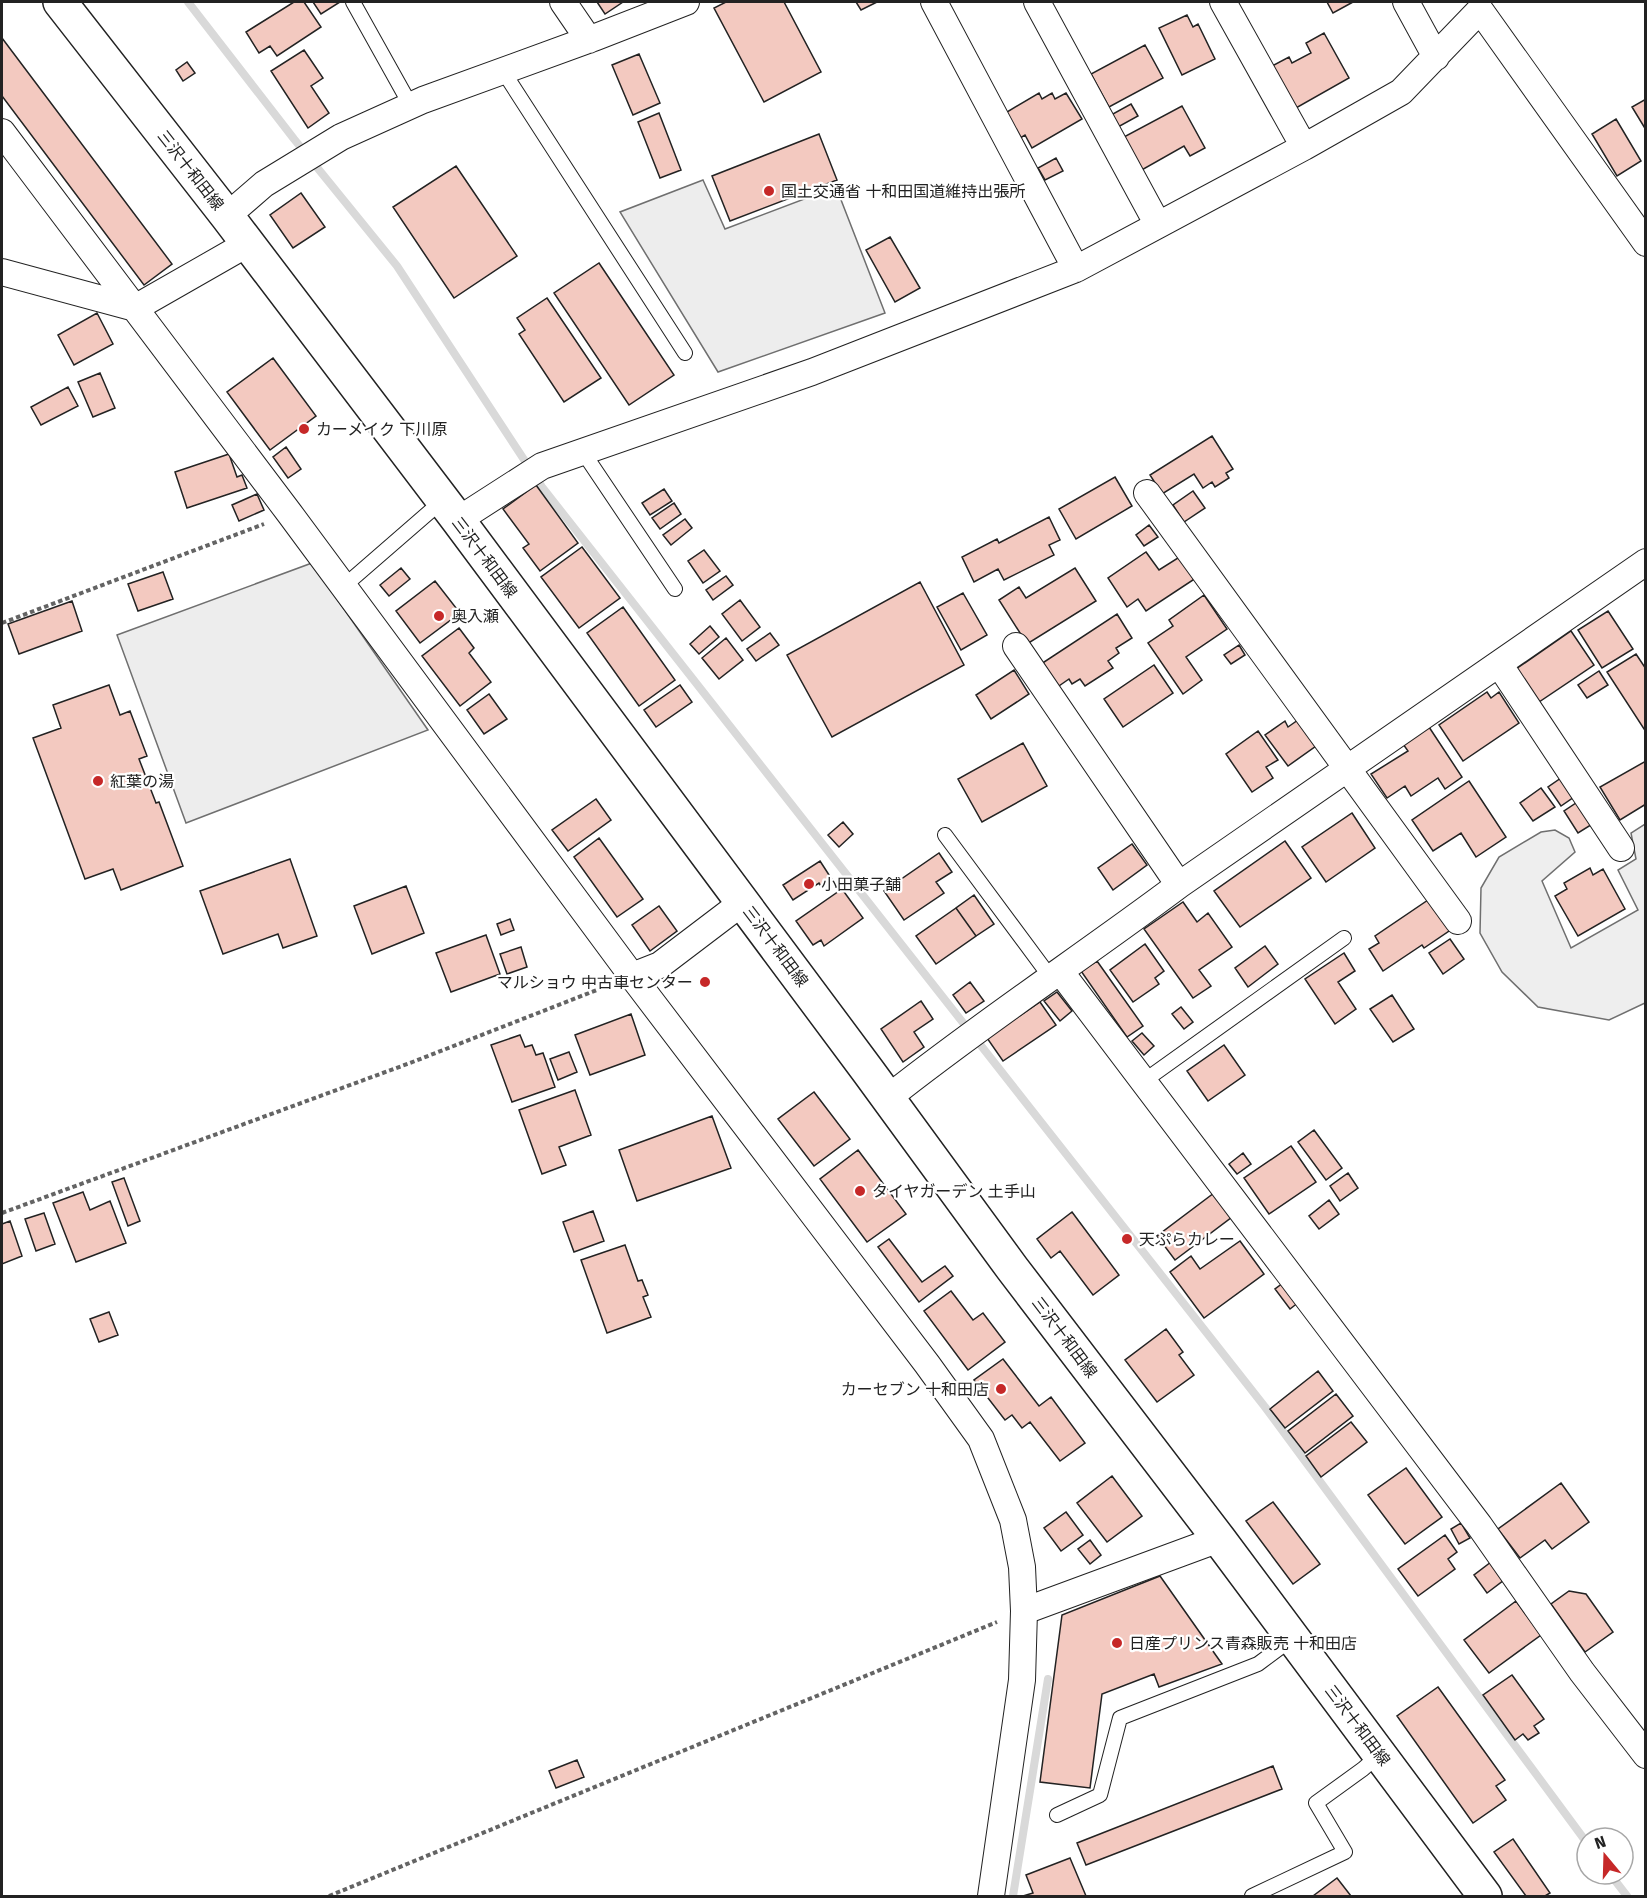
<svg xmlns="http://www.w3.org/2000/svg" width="1647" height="1898" viewBox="0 0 1647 1898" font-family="'Fira Sans','Noto Sans JP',sans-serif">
<rect width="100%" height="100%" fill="#fff"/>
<path fill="#eee" stroke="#6f6f6f" stroke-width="1.5" d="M 1645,824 L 1645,1003 L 1609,1020 L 1538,1007 L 1502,972 L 1480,933 L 1481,888 L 1499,857 L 1541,832 L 1555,830 L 1569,838 L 1575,852 L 1542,881 L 1571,948 L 1638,910 L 1618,870 L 1636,859 L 1631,833 Z"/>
<path fill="#ededed" stroke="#6f6f6f" stroke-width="1.5" d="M 703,180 L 725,229 L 836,187 L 885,313 L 718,372 L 620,212 Z
M 312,563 L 428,730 L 186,823 L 117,635 Z"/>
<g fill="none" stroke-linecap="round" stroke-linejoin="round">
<path stroke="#d9d9d9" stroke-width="8" d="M 188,2 L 294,139 L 397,266 L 542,487 L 1265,1407 L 1587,1843
M 1610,1874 L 1627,1896
M 1013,1896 L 1048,1679"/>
</g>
<path fill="#f3c9c0" stroke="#222" stroke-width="1.5" d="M 294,2 L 304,2 L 321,27 L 277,56 L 270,46 L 259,53 L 246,32 Z
M 313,2 L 340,2 L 321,14 Z
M 597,2 L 623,2 L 605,14 Z
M 726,2 L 784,2 L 821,72 L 764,102 L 714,8 Z
M 856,2 L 877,2 L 861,10 Z
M 1327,2 L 1353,2 L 1333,13 Z
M 1187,15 L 1193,27 L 1198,24 L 1215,59 L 1182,75 L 1159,28 Z
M 1324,33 L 1349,78 L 1296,108 L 1272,66 L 1289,57 L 1292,63 L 1311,53 L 1306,43 Z
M 2,38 L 172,264 L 144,285 L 2,96 Z
M 1145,45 L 1163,78 L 1109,107 L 1091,74 Z
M 304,50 L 323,78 L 311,86 L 329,113 L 308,128 L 271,71 Z
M 639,54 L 660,103 L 633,115 L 612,65 Z
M 187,62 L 195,73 L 183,81 L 176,70 Z
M 1039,93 L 1042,99 L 1052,93 L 1055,99 L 1066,93 L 1082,119 L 1032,148 L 1025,135 L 1017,140 L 1002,115 Z
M 1646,99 L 1646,130 L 1632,107 Z
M 1131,104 L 1138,116 L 1118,127 L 1111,115 Z
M 1182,106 L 1205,148 L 1190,156 L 1184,146 L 1140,171 L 1122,138 Z
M 659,113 L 681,170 L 660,178 L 638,122 Z
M 1616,119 L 1641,161 L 1617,176 L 1592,134 Z
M 819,134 L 837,180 L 730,221 L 712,176 Z
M 1056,158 L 1063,171 L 1045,180 L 1038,168 Z
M 456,166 L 517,256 L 454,298 L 393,207 Z
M 301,193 L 325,227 L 293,248 L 270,215 Z
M 890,237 L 920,288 L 895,302 L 866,250 Z
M 599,263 L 674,375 L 629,405 L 554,293 Z
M 547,298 L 601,378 L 564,402 L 519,334 L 525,330 L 517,318 Z
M 97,313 L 113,344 L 74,365 L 58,335 Z
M 273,358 L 316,416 L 270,450 L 227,392 Z
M 100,373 L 115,408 L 93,417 L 78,382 Z
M 68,387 L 78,406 L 41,425 L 31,407 Z
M 1212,436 L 1233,469 L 1226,473 L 1229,478 L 1215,487 L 1212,482 L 1203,488 L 1194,474 L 1162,494 L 1150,475 Z
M 286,447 L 301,469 L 288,478 L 273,457 Z
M 229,454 L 237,477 L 242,475 L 247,488 L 187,508 L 175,472 Z
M 1115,477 L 1132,506 L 1076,539 L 1059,509 Z
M 536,485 L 578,543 L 540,571 L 523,548 L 529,544 L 503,509 Z
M 664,489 L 672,501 L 650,515 L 642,503 Z
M 1193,491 L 1205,508 L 1184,522 L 1173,505 Z
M 257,494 L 264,510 L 239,521 L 232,505 Z
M 674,503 L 681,514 L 660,529 L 652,518 Z
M 1049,517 L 1060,540 L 1049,545 L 1054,555 L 1004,580 L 998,569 L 974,582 L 962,557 L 997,539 L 999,543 Z
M 685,519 L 692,528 L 671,545 L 663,535 Z
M 1149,525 L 1158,537 L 1144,546 L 1136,535 Z
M 582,547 L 620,598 L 579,628 L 541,577 Z
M 704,550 L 720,571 L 703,583 L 688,561 Z
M 1146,552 L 1159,570 L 1181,556 L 1196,578 L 1146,611 L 1138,599 L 1127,607 L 1108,578 Z
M 401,568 L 410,579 L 389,596 L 380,585 Z
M 1075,568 L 1096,601 L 1027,644 L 999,600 L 1019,587 L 1026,598 Z
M 163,572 L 173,599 L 138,611 L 128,584 Z
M 726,576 L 733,585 L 713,600 L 706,590 Z
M 435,581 L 460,613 L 420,643 L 396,611 Z
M 920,582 L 964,665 L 832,737 L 787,655 Z
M 963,593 L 987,635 L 961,650 L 937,607 Z
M 1204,595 L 1227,629 L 1186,657 L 1202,680 L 1183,694 L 1148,643 L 1173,626 L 1169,620 Z
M 740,600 L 760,627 L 742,641 L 722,614 Z
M 72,601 L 82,631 L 19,654 L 8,624 Z
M 623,607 L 675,680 L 639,706 L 587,633 Z
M 1608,611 L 1633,649 L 1602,668 L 1578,630 Z
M 1117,614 L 1132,638 L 1116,648 L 1119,653 L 1108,661 L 1113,668 L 1085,686 L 1080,679 L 1072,684 L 1069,679 L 1056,688 L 1041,664 Z
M 710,626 L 719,637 L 699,654 L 690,644 Z
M 459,628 L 474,648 L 469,653 L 491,682 L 460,706 L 422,656 Z
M 1571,631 L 1594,665 L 1539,702 L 1516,669 Z
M 770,633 L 779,645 L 756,661 L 747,649 Z
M 726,638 L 743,660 L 719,679 L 702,658 Z
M 1239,645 L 1245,655 L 1231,664 L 1224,655 Z
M 1636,654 L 1646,669 L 1646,732 L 1607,672 Z
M 1154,665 L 1173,693 L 1123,727 L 1104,699 Z
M 1014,670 L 1029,694 L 991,719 L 976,695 Z
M 1599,671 L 1608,685 L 1587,698 L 1578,685 Z
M 109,685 L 120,715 L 130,711 L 147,756 L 139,759 L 156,803 L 159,802 L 183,866 L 121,890 L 113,869 L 85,879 L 33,738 L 61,728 L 53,705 Z
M 680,685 L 692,702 L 656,727 L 644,710 Z
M 1487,692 L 1491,698 L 1499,692 L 1519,723 L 1463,761 L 1439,725 Z
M 489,694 L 507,719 L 484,734 L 467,710 Z
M 1298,720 L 1316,746 L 1288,766 L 1265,735 L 1285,721 L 1288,727 Z
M 1429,727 L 1462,777 L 1445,789 L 1438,778 L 1411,796 L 1405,786 L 1387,798 L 1371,774 L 1408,751 L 1403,744 Z
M 1258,731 L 1278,760 L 1266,767 L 1273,778 L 1252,792 L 1226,754 Z
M 1023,743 L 1047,786 L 982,822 L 958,779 Z
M 1646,761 L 1646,804 L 1620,820 L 1600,787 Z
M 1561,778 L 1574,797 L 1561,806 L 1548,787 Z
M 1469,781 L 1506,837 L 1476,857 L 1461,833 L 1433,851 L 1412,820 Z
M 1541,788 L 1555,807 L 1533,821 L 1520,803 Z
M 596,799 L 611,820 L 568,851 L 552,830 Z
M 1579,801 L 1594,823 L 1578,833 L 1564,811 Z
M 1352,813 L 1375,848 L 1326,882 L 1302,847 Z
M 843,822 L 853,834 L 839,847 L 828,835 Z
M 599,838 L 643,899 L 617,917 L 574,857 Z
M 1285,841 L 1311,878 L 1240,927 L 1214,891 Z
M 1132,844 L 1147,865 L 1113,890 L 1098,868 Z
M 939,853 L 952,872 L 936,882 L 944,893 L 904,920 L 884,891 Z
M 290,859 L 317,936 L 283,948 L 278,934 L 223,954 L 200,891 Z
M 820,861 L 833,881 L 822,888 L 819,883 L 793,900 L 783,885 Z
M 1590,868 L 1593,875 L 1603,869 L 1625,909 L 1578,936 L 1555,896 L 1567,889 L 1564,883 Z
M 406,886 L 424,933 L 372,954 L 354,906 Z
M 842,889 L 863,918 L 824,946 L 821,940 L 813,945 L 796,921 Z
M 974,895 L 994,924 L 976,936 L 956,908 Z
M 1431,898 L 1452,929 L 1424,948 L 1422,945 L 1383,971 L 1369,949 L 1379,943 L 1375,936 Z
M 1183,902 L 1197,922 L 1208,913 L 1232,947 L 1199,970 L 1211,986 L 1193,998 L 1144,929 Z
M 659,906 L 677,931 L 650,951 L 632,925 Z
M 956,908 L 976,936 L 936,964 L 916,936 Z
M 510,919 L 514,930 L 501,935 L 497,924 Z
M 486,935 L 500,974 L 451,992 L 436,953 Z
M 1450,939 L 1464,959 L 1443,974 L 1429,953 Z
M 1145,944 L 1164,971 L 1155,978 L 1159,984 L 1133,1002 L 1110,970 Z
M 1265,946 L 1278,964 L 1248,987 L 1235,968 Z
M 521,947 L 527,967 L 507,974 L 500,954 Z
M 1344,953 L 1355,971 L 1338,982 L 1356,1009 L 1335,1024 L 1305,979 Z
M 1097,961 L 1143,1026 L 1127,1037 L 1081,971 Z
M 970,982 L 984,1001 L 966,1013 L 953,995 Z
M 1057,992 L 1072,1011 L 1060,1021 L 1044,1001 Z
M 1392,995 L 1414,1029 L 1393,1042 L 1370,1009 Z
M 921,1001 L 933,1019 L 914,1032 L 924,1047 L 903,1062 L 881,1029 Z
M 1040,1002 L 1056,1025 L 1003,1061 L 987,1038 Z
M 1181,1007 L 1193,1022 L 1184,1029 L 1172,1014 Z
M 631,1014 L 645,1055 L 590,1075 L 575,1035 Z
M 1142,1033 L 1154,1046 L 1144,1055 L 1132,1041 Z
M 520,1035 L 525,1047 L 532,1045 L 536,1055 L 543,1053 L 555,1087 L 512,1102 L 491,1045 Z
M 1224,1045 L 1245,1075 L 1208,1101 L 1187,1071 Z
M 569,1052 L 577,1072 L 558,1080 L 550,1059 Z
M 575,1090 L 591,1135 L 559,1147 L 566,1165 L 542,1174 L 519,1110 Z
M 814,1092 L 850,1139 L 814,1166 L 778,1119 Z
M 712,1116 L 731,1168 L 637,1201 L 619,1150 Z
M 1314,1130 L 1342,1168 L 1326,1180 L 1298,1142 Z
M 1291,1146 L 1316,1182 L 1269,1214 L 1244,1178 Z
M 858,1150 L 906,1214 L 867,1242 L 820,1179 Z
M 1243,1153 L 1251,1164 L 1237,1174 L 1229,1164 Z
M 1348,1173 L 1358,1188 L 1340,1201 L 1330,1186 Z
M 124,1178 L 140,1221 L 128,1226 L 112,1182 Z
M 83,1192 L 90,1210 L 110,1201 L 126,1243 L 76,1262 L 53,1203 Z
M 1214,1193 L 1232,1217 L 1175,1260 L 1157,1236 Z
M 1329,1200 L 1339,1214 L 1319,1229 L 1309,1216 Z
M 593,1211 L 604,1241 L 574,1252 L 563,1222 Z
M 1072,1212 L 1119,1275 L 1093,1295 L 1060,1251 L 1051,1258 L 1037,1239 Z
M 44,1213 L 55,1244 L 36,1251 L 25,1219 Z
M 10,1221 L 22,1256 L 2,1264 L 2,1224 Z
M 889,1239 L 922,1282 L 945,1266 L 953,1276 L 919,1302 L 878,1247 Z
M 1240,1241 L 1264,1274 L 1204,1318 L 1170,1272 L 1191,1256 L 1200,1269 Z
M 625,1245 L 638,1281 L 642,1280 L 648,1295 L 643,1297 L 651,1317 L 607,1333 L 581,1260 Z
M 1283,1283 L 1299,1302 L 1290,1309 L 1275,1289 Z
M 951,1291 L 973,1320 L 983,1313 L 1005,1342 L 968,1370 L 924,1311 Z
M 109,1312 L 118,1335 L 99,1342 L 90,1319 Z
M 1166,1329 L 1183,1352 L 1179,1355 L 1194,1375 L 1157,1402 L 1125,1360 Z
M 1003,1359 L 1039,1406 L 1051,1397 L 1085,1443 L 1060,1461 L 1030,1422 L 1022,1428 L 1012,1415 L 1005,1420 L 974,1380 Z
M 1318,1371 L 1333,1391 L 1285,1428 L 1270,1409 Z
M 1336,1394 L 1353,1416 L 1305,1453 L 1288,1431 Z
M 1351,1422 L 1367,1442 L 1321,1477 L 1306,1456 Z
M 1406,1468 L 1442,1517 L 1405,1544 L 1368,1495 Z
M 1112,1476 L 1142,1516 L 1107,1542 L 1077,1503 Z
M 1561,1483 L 1589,1522 L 1552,1549 L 1545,1540 L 1520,1558 L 1498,1529 Z
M 1273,1502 L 1320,1564 L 1293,1584 L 1246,1521 Z
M 1066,1512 L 1083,1535 L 1061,1551 L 1044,1528 Z
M 1461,1523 L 1470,1538 L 1459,1544 L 1451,1529 Z
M 1445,1535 L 1457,1552 L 1448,1559 L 1455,1569 L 1418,1596 L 1398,1569 Z
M 1090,1540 L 1101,1555 L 1090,1564 L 1078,1549 Z
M 1491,1562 L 1504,1580 L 1487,1593 L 1474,1575 Z
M 1160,1576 L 1222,1664 L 1159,1687 L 1154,1674 L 1102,1694 L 1090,1788 L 1040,1782 L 1062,1615 Z
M 1569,1591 L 1586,1594 L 1613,1632 L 1585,1652 L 1551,1604 Z
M 1516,1601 L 1541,1635 L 1489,1673 L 1464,1640 Z
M 1512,1675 L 1544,1719 L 1534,1726 L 1539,1733 L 1528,1740 L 1523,1734 L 1515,1740 L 1483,1695 Z
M 1438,1687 L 1505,1780 L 1496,1786 L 1506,1800 L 1473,1823 L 1397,1716 Z
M 577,1760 L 584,1777 L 556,1788 L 549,1771 Z
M 1273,1766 L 1282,1789 L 1086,1865 L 1077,1843 Z
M 1513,1839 L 1550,1893 L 1545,1896 L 1526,1896 L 1494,1852 Z
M 1070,1858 L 1086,1896 L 1023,1896 L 1033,1893 L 1026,1875 Z
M 1337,1878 L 1351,1896 L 1313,1896 Z"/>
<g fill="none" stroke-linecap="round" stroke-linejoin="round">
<defs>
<path id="service" d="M 353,2 L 411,106
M 503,71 L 685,353
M 583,452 L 675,589
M 343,587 L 442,501
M 945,835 L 1051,978
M 1144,1081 L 1344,938
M 1057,1815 L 1100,1795 L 1120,1718 L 1258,1664 L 1293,1638
M 1252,1896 L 1345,1852 L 1316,1803 L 1363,1769 L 1380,1754"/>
<path id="minor" d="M 563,2 L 589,40
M 934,2 L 1076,269
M 1037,2 L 1158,225
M 1223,2 L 1304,147
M 1406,2 L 1436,57
M 2,132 L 290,514 L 632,976 L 927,1364 L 981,1439 L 1013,1520 L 1022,1567 L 1024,1611 L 1022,1680 L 991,1896
M 227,216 L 264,184 L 341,137 L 423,100 L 596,37 L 686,2
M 2,272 L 135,308 L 247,244
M 1147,493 L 1458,921
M 458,520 L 542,466 L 812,372 L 1076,269 L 1304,147 L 1401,92 L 1480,10 L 1646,243
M 1016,646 L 1179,885
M 1499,664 L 1621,848
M 1060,971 L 1479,1525 L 1582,1672 L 1646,1755
M 632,976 L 660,965 L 743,902
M 888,1098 C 982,1023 1083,957 1179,885 L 1646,562
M 1024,1611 L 1219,1539"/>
<path id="primary" d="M 60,2 L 227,216 L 458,520 L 868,1071 L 1012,1268 L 1219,1539 L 1485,1896"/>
</defs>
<use href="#service" stroke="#222" stroke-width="16"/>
<use href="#minor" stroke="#222" stroke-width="28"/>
<use href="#primary" stroke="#222" stroke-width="36"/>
<path stroke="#646464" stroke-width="4" stroke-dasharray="4.5 3" stroke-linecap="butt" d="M 2,623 L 264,524
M 2,1213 L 410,1063 L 607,986
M 329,1896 L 997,1622"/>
<use href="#service" stroke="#fff" stroke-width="14"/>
<use href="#minor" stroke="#fff" stroke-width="26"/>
<use href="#primary" stroke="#fff" stroke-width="33"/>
</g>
<g fill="#c62828" stroke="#fff" stroke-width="2">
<circle cx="769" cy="191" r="6"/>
<circle cx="304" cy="429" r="6"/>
<circle cx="439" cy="616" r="6"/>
<circle cx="98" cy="781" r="6"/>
<circle cx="809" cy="884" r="6"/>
<circle cx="705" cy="982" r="6"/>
<circle cx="860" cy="1191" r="6"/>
<circle cx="1127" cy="1239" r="6"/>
<circle cx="1001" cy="1389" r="6"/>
<circle cx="1117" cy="1643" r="6"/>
</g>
<g text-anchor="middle" stroke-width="4.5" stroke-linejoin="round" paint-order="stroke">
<g font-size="16" fill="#222" stroke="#fff">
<text transform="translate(191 170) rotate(52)" y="6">三沢十和田線</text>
<text transform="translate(485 557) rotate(53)" y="6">三沢十和田線</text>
<text transform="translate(776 946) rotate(53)" y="6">三沢十和田線</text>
<text transform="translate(1065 1337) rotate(53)" y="6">三沢十和田線</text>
<text transform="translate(1358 1725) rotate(53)" y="6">三沢十和田線</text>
</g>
<g font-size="16" fill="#222" stroke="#fff" text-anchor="start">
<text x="781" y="197">国土交通省 十和田国道維持出張所</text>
<text x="316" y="435">カーメイク 下川原</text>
<text x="451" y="622">奥入瀬</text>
<text x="110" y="787">紅葉の湯</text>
<text x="821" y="890">小田菓子舗</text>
<text x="693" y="988" text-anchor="end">マルショウ 中古車センター</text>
<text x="872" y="1197">タイヤガーデン 土手山</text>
<text x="1139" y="1245">天ぷらカレー</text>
<text x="989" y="1395" text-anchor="end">カーセブン 十和田店</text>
<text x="1129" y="1649">日産プリンス青森販売 十和田店</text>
</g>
</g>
<rect width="1647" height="1898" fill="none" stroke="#222222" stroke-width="6"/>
<g transform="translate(1605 1856) rotate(341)"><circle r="28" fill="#ffffff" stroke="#a7a7a7" stroke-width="1.5"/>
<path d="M0-4.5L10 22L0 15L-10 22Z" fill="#c62828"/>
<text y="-9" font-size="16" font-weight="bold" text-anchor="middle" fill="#222222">N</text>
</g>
</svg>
